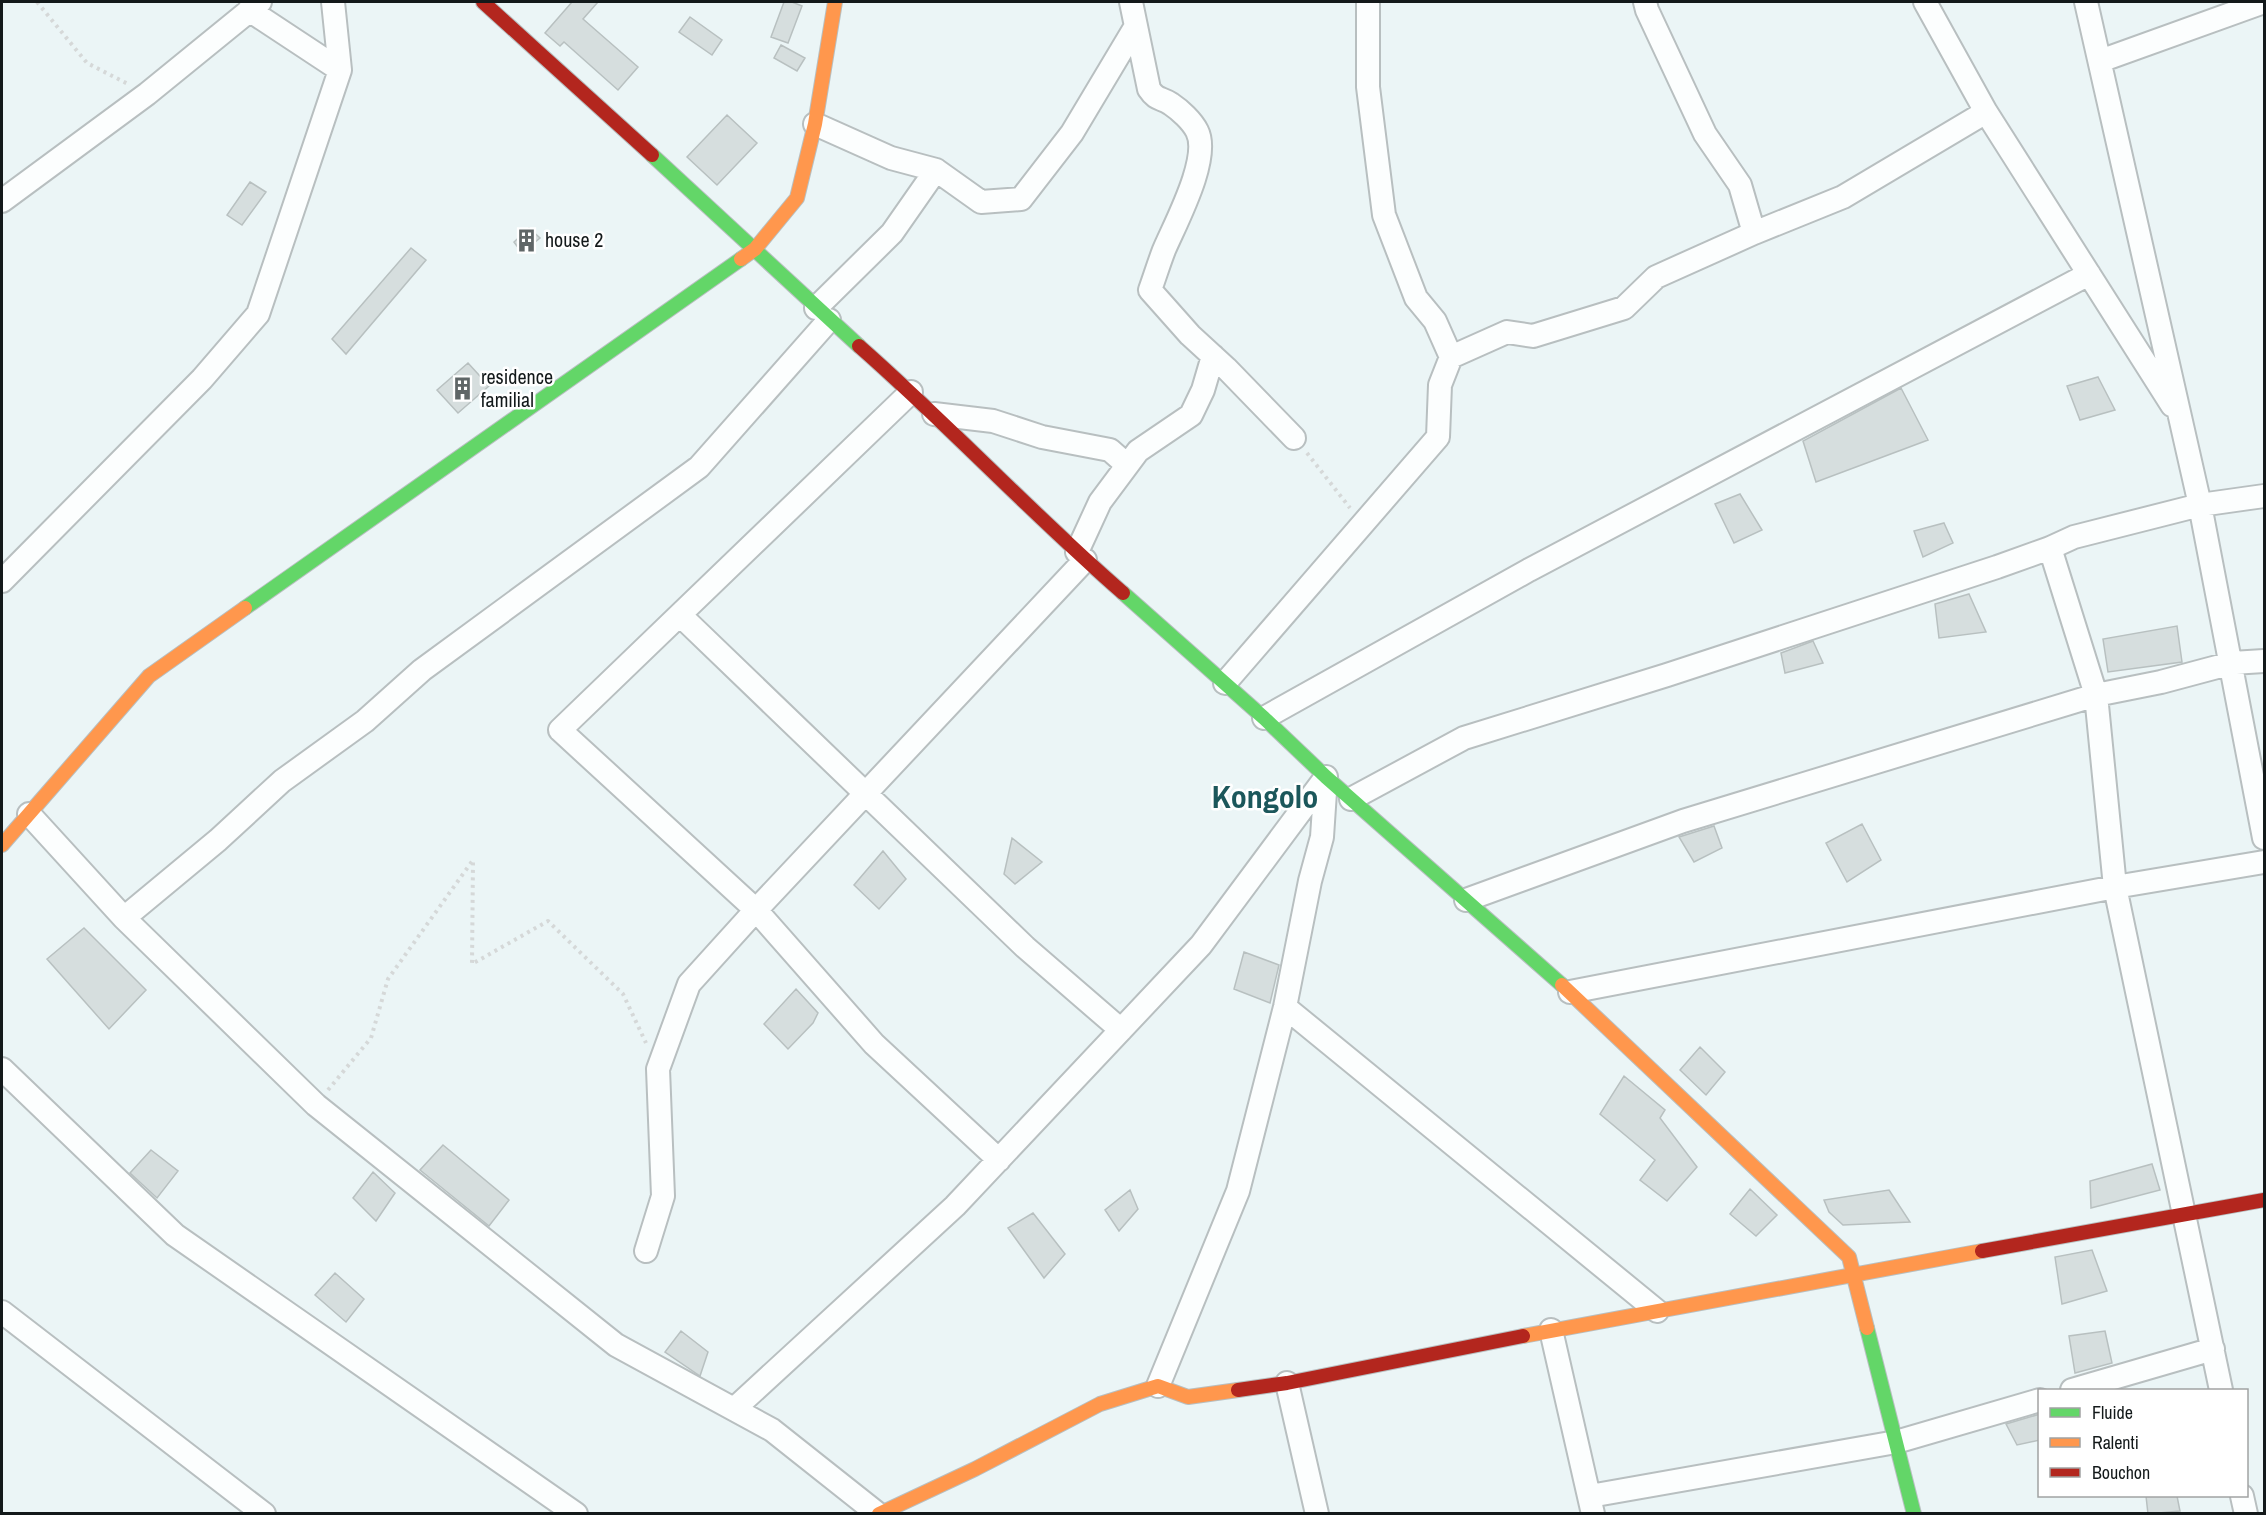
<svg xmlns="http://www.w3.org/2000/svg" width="2266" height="1515" viewBox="0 0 2266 1515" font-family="'Archivo Narrow',sans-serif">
<rect width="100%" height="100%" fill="#ebf5f6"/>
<path fill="#d6dede" stroke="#b8c0c0" stroke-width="1.5" d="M 572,2 L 598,2 L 583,19 L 638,67 L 618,90 L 564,42 L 560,46 L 545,33 Z
M 784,2 L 792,2 L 802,6 L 788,43 L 771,37 Z
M 690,17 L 722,40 L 712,55 L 679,32 Z
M 781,45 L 805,58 L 797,71 L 774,58 Z
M 727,115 L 757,143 L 717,185 L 687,157 Z
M 250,182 L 266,192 L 242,225 L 227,215 Z
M 529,228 L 540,238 L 522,253 L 514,242 Z
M 411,248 L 426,260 L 346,354 L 332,339 Z
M 468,363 L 489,386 L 458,413 L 437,390 Z
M 2098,377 L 2115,410 L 2080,420 L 2067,386 Z
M 1901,388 L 1928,440 L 1816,482 L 1803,441 Z
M 1740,494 L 1762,530 L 1734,543 L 1715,504 Z
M 1944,523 L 1953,543 L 1923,557 L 1914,531 Z
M 1969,594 L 1986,632 L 1939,638 L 1935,604 Z
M 2177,626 L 2182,662 L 2108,672 L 2103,639 Z
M 1813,641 L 1823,663 L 1785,673 L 1781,653 Z
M 1862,824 L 1881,860 L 1847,882 L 1826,843 Z
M 1714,826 L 1722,848 L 1694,862 L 1679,837 Z
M 1012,838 L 1042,862 L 1015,884 L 1004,874 Z
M 883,851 L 906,879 L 879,909 L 854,885 Z
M 84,928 L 146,990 L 109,1029 L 47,959 Z
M 1244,952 L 1279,965 L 1270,1003 L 1234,989 Z
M 796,989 L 818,1013 L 813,1023 L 788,1049 L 764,1024 Z
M 1700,1047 L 1725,1072 L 1706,1095 L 1680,1070 Z
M 1624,1076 L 1665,1110 L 1660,1118 L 1697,1167 L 1667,1201 L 1640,1180 L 1655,1160 L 1600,1114 Z
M 443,1145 L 509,1200 L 489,1226 L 420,1170 Z
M 151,1150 L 178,1171 L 157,1198 L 130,1173 Z
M 2152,1164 L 2160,1190 L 2091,1208 L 2090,1181 Z
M 373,1172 L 395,1193 L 376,1221 L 353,1198 Z
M 1750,1189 L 1777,1215 L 1756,1236 L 1730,1214 Z
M 1130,1190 L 1138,1209 L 1119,1231 L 1105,1210 Z
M 1889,1190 L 1910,1222 L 1843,1225 L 1829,1212 L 1824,1200 Z
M 1033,1213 L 1065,1254 L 1044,1278 L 1008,1228 Z
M 2092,1250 L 2107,1291 L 2062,1304 L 2055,1257 Z
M 335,1273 L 364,1299 L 346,1322 L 315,1295 Z
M 681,1331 L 708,1352 L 700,1376 L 665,1352 Z
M 2105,1331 L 2112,1363 L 2075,1373 L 2069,1336 Z
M 2040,1414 L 2040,1440 L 2017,1445 L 2006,1424 Z
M 2146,1496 L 2177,1496 L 2180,1511 L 2148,1514 Z"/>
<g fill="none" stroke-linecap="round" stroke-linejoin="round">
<defs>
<path id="street" d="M 1131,2 L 1149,89 C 1157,101 1161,97 1171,104 C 1180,110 1192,121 1197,131 C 1211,158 1175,224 1164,250 C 1159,263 1155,276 1150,290 L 1190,335 L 1226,368 L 1294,438
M 1368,2 L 1368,87 L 1384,215 L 1416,298 L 1435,321 L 1451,357
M 1645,2 L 1647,10 L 1705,134 L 1740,185 L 1754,233
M 1925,2 L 1986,112 L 2172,405
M 2086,2 L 2200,505 L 2264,838
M 249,10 L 340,70
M 2100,61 L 2264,2
M 815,124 L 891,158 L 936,170
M 2,201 L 147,94 L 260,2
M 816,308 L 892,233 L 936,170 L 981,202 L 1021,199 L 1072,133 L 1136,26
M 911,392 L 560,730 L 756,910 L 874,1044 L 999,1160
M 934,414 L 993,421 L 1042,437 L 1110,450 L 1127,465
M 2050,548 L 2096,695 L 2115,887 L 2221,1390
M 1077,552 L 1100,502 L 1138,451 L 1191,415 L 1203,390 L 1213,356
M 2,581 L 202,379 L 258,314 L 340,70 L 333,2
M 680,615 L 1025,947 L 1121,1030
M 1225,683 L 1438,437 L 1440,385 L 1451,357 L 1507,332 L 1533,336 L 1624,308 L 1656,277 L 1754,233 L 1843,197 L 1986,112
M 1264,718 L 1529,570 L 2089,274
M 1351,799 L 1464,738 L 1667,675 L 1997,567 L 2050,548 L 2074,537 L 2200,505 L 2264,496
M 29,814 L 124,918 L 218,840 L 282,781 L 365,721 L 422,670 L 699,467 L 829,320
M 1466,900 L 1683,821 L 2096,695 L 2161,682 L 2232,663 L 2264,661
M 124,918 L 316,1105 L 616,1345 L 772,1430 L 878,1514
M 1570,992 L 2115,887 L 2264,862
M 1285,1007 L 1657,1311
M 2,1069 L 175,1235 L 576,1514
M 646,1251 L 663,1196 L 658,1069 L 689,984 L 756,910 L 1085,560
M 2,1312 L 264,1514
M 1551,1330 L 1593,1514
M 1287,1383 L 1317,1514
M 1158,1386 L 1238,1191 L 1285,1007 L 1310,881 L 1322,837 L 1326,777
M 2072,1390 L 2213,1349
M 734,1409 L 955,1206 L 1201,945 L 1326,777
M 1590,1496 L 1896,1442 L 2040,1400
M 2242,1496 L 2246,1514"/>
<path id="fast" d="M 652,155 L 859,346
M 1123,593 L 1264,718 L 1326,777 L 1562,985
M 245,608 L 741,259
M 1867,1328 L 1914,1514"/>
<path id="slow" d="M 741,259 L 755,249 L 797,198 L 815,124 L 835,2
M 2,845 L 149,676 L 245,608
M 1562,985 L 1849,1257 L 1867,1328
M 1523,1336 L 1982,1251
M 879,1514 L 975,1469 L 1100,1404 L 1158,1386 L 1188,1397 L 1238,1390"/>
<path id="jam" d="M 483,2 L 652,155
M 859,346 C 950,426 1032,514 1123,593
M 1982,1251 L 2264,1200
M 1238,1390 L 1287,1383 L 1523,1336"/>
</defs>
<use href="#street" stroke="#b8bfc0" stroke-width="26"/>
<use href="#fast" stroke="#b8bfc0" stroke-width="16"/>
<use href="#slow" stroke="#b8bfc0" stroke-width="16"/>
<use href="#jam" stroke="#b8bfc0" stroke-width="16"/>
<path stroke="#d5d8d8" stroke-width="4" stroke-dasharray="3 4.5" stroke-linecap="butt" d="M 37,2 L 87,63 L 128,84
M 1307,453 L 1350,508
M 328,1090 L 371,1038 L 388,979 L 473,860 L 472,964 L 548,921 L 623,994 L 646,1043"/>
<use href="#street" stroke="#fcfefe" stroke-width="22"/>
<use href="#fast" stroke="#63d668" stroke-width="14"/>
<use href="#slow" stroke="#ff974d" stroke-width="14"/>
<use href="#jam" stroke="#b3261e" stroke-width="14"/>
</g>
<defs>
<symbol id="building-bare" viewBox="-9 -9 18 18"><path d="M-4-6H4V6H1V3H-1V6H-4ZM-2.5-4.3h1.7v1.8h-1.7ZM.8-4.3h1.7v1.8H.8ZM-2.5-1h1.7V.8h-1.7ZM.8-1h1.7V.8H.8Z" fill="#5f6667" stroke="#fff" stroke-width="2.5" paint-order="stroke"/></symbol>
</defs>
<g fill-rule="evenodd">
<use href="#building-bare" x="510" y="224" width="33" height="33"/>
<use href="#building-bare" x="446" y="372" width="33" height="33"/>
</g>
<g text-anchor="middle" stroke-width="5" stroke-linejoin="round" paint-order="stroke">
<g font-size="20" fill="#13191a" stroke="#fff" text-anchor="start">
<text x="545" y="247">house 2</text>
<text x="481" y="384">residence<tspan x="481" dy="23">familial</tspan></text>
</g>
<g font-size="32" font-weight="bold" fill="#1c575b" stroke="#fff">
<text x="1265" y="808">Kongolo</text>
</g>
</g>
<rect width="2266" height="1515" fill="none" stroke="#13191a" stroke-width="6"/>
<rect x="2038" y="1389" width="210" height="108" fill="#ffffff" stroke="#a1a3a3" stroke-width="1.5"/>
<rect x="2050" y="1408" width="30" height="9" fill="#63d668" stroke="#a1a3a3" stroke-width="1.5"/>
<text x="2092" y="1419" font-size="18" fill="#13191a">Fluide</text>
<rect x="2050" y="1438" width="30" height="9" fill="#ff974d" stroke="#a1a3a3" stroke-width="1.5"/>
<text x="2092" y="1449" font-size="18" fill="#13191a">Ralenti</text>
<rect x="2050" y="1468" width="30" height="9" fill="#b3261e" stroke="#a1a3a3" stroke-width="1.5"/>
<text x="2092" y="1479" font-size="18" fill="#13191a">Bouchon</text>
</svg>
